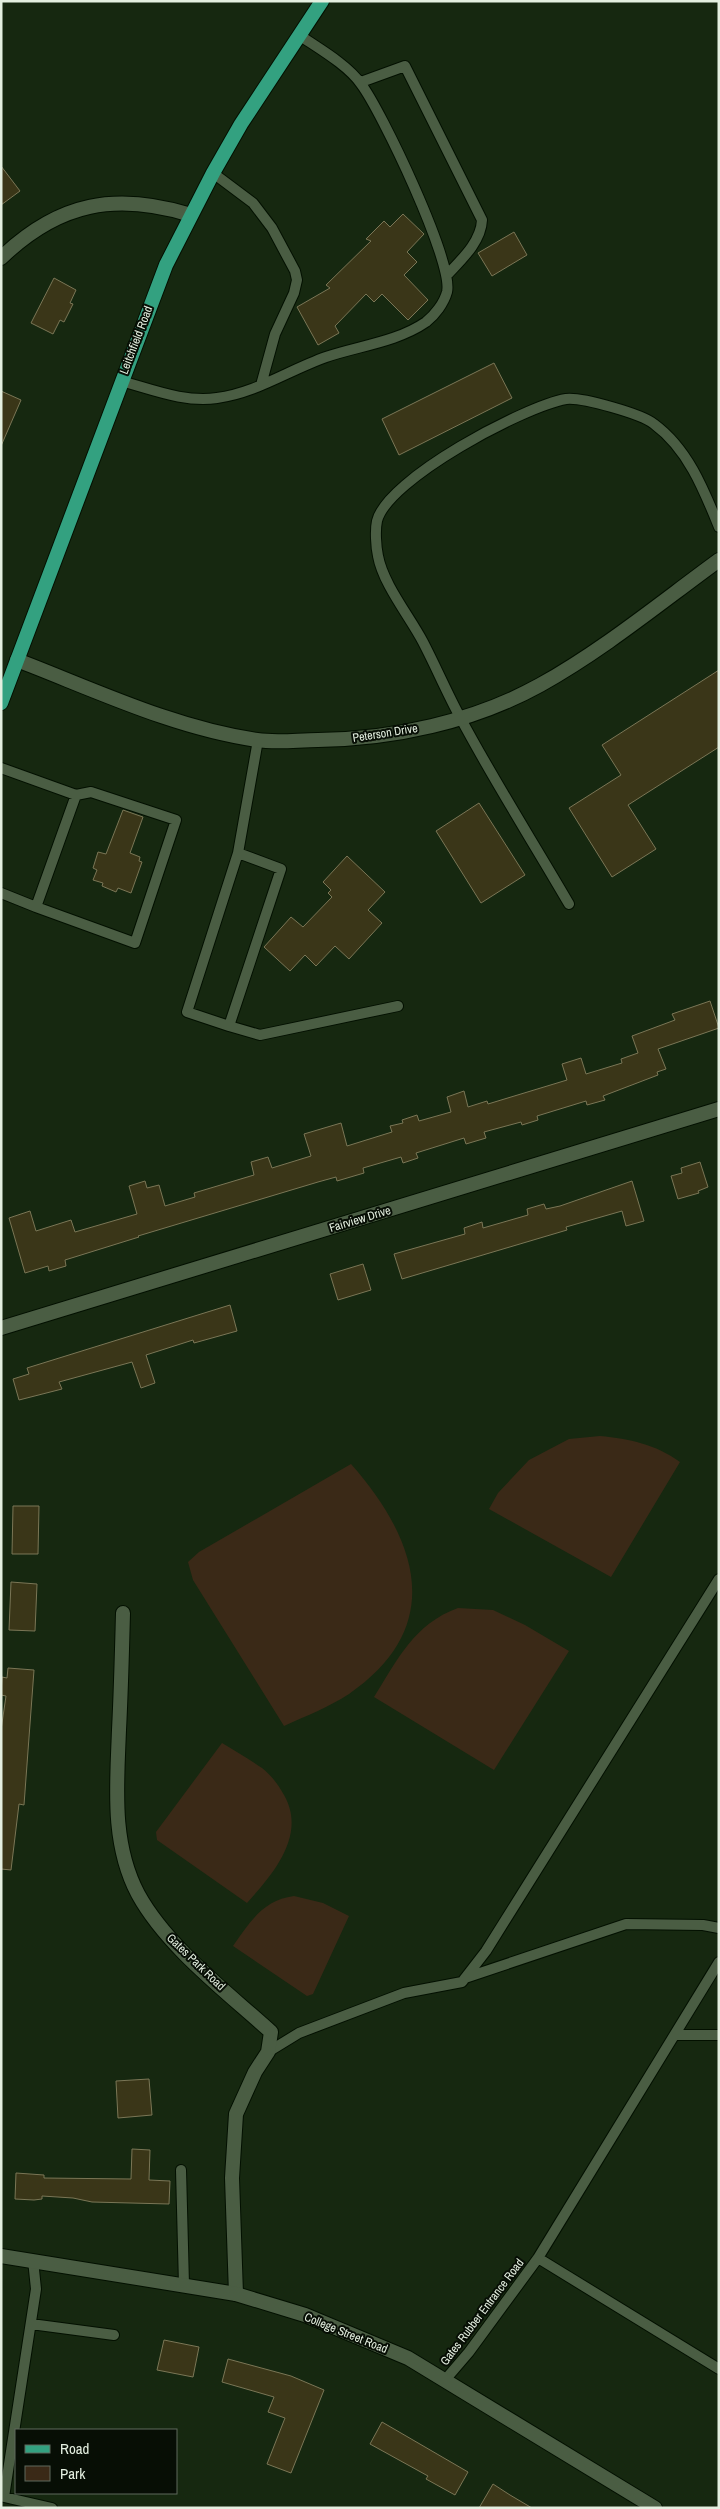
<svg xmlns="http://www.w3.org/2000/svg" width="720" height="2509" viewBox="0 0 720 2509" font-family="'Archivo Narrow',sans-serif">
<rect width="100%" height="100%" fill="#162810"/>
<path fill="#3a2917" d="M 600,1436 C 630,1439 655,1444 680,1462 L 611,1577 L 489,1509 L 498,1493 L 529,1460 L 569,1439 Z
M 351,1464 C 419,1541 446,1627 349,1694 C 329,1707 306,1716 284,1726 L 193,1580 L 188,1562 L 199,1552 Z
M 458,1608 L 493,1610 L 525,1625 L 569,1651 L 494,1770 L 374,1697 C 398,1659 414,1624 458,1608 Z
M 222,1743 C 235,1751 249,1759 262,1768 C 271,1775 278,1784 284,1795 C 307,1835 273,1874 247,1903 L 157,1840 L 156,1832 Z
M 294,1896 L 323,1903 L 349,1916 L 313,1994 L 307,1996 L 233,1946 C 250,1922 263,1900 294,1896 Z"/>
<path fill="#3a3618" stroke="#7a7656" d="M 1,166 L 20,191 L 1,205 Z
M 403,214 L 424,234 L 407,252 L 417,262 L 404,275 L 428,300 L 408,320 L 382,294 L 374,302 L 366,294 L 335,326 L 339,333 L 318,345 L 297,307 L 330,288 L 326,285 L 371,241 L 366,239 L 384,221 L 390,227 Z
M 514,232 L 527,255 L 492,276 L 478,253 Z
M 54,278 L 76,290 L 70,303 L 73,304 L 64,322 L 60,320 L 53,334 L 31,323 Z
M 494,363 L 512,398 L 399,455 L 382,419 Z
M 1,391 L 21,400 L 1,446 Z
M 719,670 L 719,747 L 628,805 L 656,849 L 612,877 L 569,808 L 621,775 L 602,745 Z
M 479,803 L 525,875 L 481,903 L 436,831 Z
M 123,810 L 143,817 L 130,853 L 140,857 L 139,861 L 142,862 L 131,893 L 118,888 L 116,892 L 102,886 L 103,883 L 93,880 L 97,870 L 93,868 L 98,852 L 106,854 Z
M 347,856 L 385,892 L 368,910 L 382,923 L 349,959 L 335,946 L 316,966 L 305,955 L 290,971 L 264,947 L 291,917 L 303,927 L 332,897 L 328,893 L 331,890 L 323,882 Z
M 710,1001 L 719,1028 L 658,1049 L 666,1069 L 657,1072 L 658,1075 L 603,1096 L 605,1100 L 587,1105 L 586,1101 L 537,1116 L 538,1120 L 522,1125 L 521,1122 L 484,1132 L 486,1138 L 466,1144 L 464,1138 L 416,1153 L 418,1158 L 403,1163 L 401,1157 L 363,1168 L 364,1173 L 337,1181 L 336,1177 L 318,1182 L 138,1236 L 139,1237 L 65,1260 L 66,1266 L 49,1271 L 48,1266 L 25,1273 L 9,1218 L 30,1211 L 36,1231 L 71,1220 L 75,1232 L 137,1214 L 129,1186 L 145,1181 L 147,1188 L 159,1185 L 165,1206 L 195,1197 L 194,1193 L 254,1175 L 251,1162 L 268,1157 L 272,1168 L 311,1156 L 304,1134 L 341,1123 L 347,1146 L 392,1132 L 390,1126 L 403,1123 L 402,1120 L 417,1115 L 419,1121 L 451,1112 L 447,1097 L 464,1091 L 468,1107 L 487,1101 L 488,1104 L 567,1080 L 562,1064 L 581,1058 L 586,1074 L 622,1063 L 621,1059 L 638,1053 L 632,1036 L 675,1020 L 672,1014 Z
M 700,1162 L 708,1187 L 698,1191 L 699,1193 L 678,1199 L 671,1176 L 682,1173 L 681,1168 Z
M 632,1181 L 644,1221 L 626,1226 L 622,1211 L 566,1227 L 567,1230 L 402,1279 L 394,1254 L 465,1234 L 464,1228 L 482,1222 L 483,1228 L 528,1215 L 527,1209 L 544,1204 L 546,1209 L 560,1206 Z
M 363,1264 L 371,1290 L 338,1300 L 330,1274 Z
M 230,1305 L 237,1331 L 194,1343 L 193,1340 L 146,1355 L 155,1383 L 141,1388 L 132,1362 L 59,1382 L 62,1389 L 19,1400 L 13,1379 L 29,1374 L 27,1368 Z
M 13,1506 L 39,1506 L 38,1554 L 12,1554 Z
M 11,1582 L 37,1584 L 35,1631 L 9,1630 Z
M 8,1668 L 34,1670 L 24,1805 L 19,1804 L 11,1870 L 1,1869 L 1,1730 L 6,1696 L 1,1695 L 2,1677 L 7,1678 Z
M 149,2079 L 152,2115 L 118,2118 L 116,2081 Z
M 132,2149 L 150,2150 L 149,2180 L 170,2181 L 169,2204 L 92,2202 L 73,2198 L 42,2196 L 42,2199 L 34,2200 L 15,2199 L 16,2173 L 44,2175 L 44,2178 L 131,2179 Z
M 164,2340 L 199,2347 L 193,2377 L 157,2370 Z
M 228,2359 L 291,2376 L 324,2390 L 291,2473 L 267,2464 L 285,2418 L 268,2412 L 274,2397 L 222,2382 Z
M 382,2422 L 468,2472 L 455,2495 L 426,2479 L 428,2476 L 370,2444 Z
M 493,2484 L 510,2495 L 532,2508 L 479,2508 Z"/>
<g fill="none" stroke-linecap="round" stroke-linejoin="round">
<defs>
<path id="service" d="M 361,82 L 405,66 L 482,220 C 481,242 461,260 447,275
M 213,173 L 253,203 L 272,228 L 295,271 L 297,280 L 294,293 L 275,334 L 261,385
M 121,381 C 151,389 185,403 217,398 C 256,393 289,370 326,357 C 358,346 397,342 426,322 C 435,315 444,303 447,292 C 454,263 381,110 361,84 C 348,65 318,48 299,35
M 1,768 L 76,795 L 36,907 L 1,893
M 238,853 L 281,869 L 229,1026 L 187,1012 L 238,853 L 258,740
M 569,904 C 533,842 494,781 460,717 C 447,693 436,667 423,642 C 410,617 383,584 378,556 C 376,547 375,530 377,521 C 387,479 525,406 566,399 C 582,397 642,414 654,424 C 688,449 704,490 719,527
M 36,907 L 135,943 L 176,820 L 91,792 L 76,795
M 229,1026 L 260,1035 L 398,1006
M 465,1978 L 626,1924 L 703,1925 L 719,1928
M 675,2035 L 719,2035
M 268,2052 L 299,2033 L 404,1993 L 462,1982 L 486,1951 L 719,1579
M 181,2170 L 184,2285
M 538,2258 L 719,2369
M 33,2260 L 36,2289 L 4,2497 L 52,2508
M 31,2324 L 114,2335
M 445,2380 L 469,2352 L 538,2258 L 719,1962"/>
<path id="minor" d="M 1,258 C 59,202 116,192 191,215
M 1,1328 L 719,1109
M 123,1613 C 122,1652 121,1691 119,1730 C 117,1785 111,1843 138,1894 C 167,1947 227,1992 271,2032 L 268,2052 L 255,2072 L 236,2114 L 232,2178 L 236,2294"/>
<path id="tertiary" d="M 17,660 C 95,690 174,728 257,740 C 277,743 298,740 318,740 C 393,739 473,722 540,685 C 603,650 660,603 719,560
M 1,2256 L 236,2294 L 305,2315 L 408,2358 L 655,2508"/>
<path id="primary" d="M 1,703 L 166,265 L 213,173 L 241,124 L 322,1"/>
</defs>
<use href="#service" stroke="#031000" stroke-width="12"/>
<use href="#minor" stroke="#031000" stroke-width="16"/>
<use href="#tertiary" stroke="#031000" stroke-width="16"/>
<use href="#primary" stroke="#031000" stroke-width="16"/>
<use href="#service" stroke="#4a5d43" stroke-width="10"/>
<use href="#minor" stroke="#4a5d43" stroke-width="14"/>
<use href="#tertiary" stroke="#4a5d43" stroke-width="14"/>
<use href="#primary" stroke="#33a180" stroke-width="14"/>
</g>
<g text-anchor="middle" stroke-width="4" stroke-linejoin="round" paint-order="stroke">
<g font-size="12" fill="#e4efe0" stroke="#070e05">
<text transform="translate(136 340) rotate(-69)" y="4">Leitchfield Road</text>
<text transform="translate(385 733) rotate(-9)" y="4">Peterson Drive</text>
<text transform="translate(360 1219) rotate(-17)" y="4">Fairview Drive</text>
<text transform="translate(196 1962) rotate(44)" y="4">Gates Park Road</text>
<text transform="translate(482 2312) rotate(-53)" y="4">Gates Rubber Entrance Road</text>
<text transform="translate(346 2333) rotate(22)" y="4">College Street Road</text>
</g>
</g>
<rect width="720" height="2509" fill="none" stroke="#e4efe0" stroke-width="5"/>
<rect x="15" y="2429" width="162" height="65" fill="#070e05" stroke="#5f685d"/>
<rect x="25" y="2445" width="25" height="8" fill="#33a180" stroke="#5f685d"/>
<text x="60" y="2454" font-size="15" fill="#e4efe0">Road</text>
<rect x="25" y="2466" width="25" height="15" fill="#3a2917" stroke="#5f685d"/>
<text x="60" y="2479" font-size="15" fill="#e4efe0">Park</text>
</svg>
